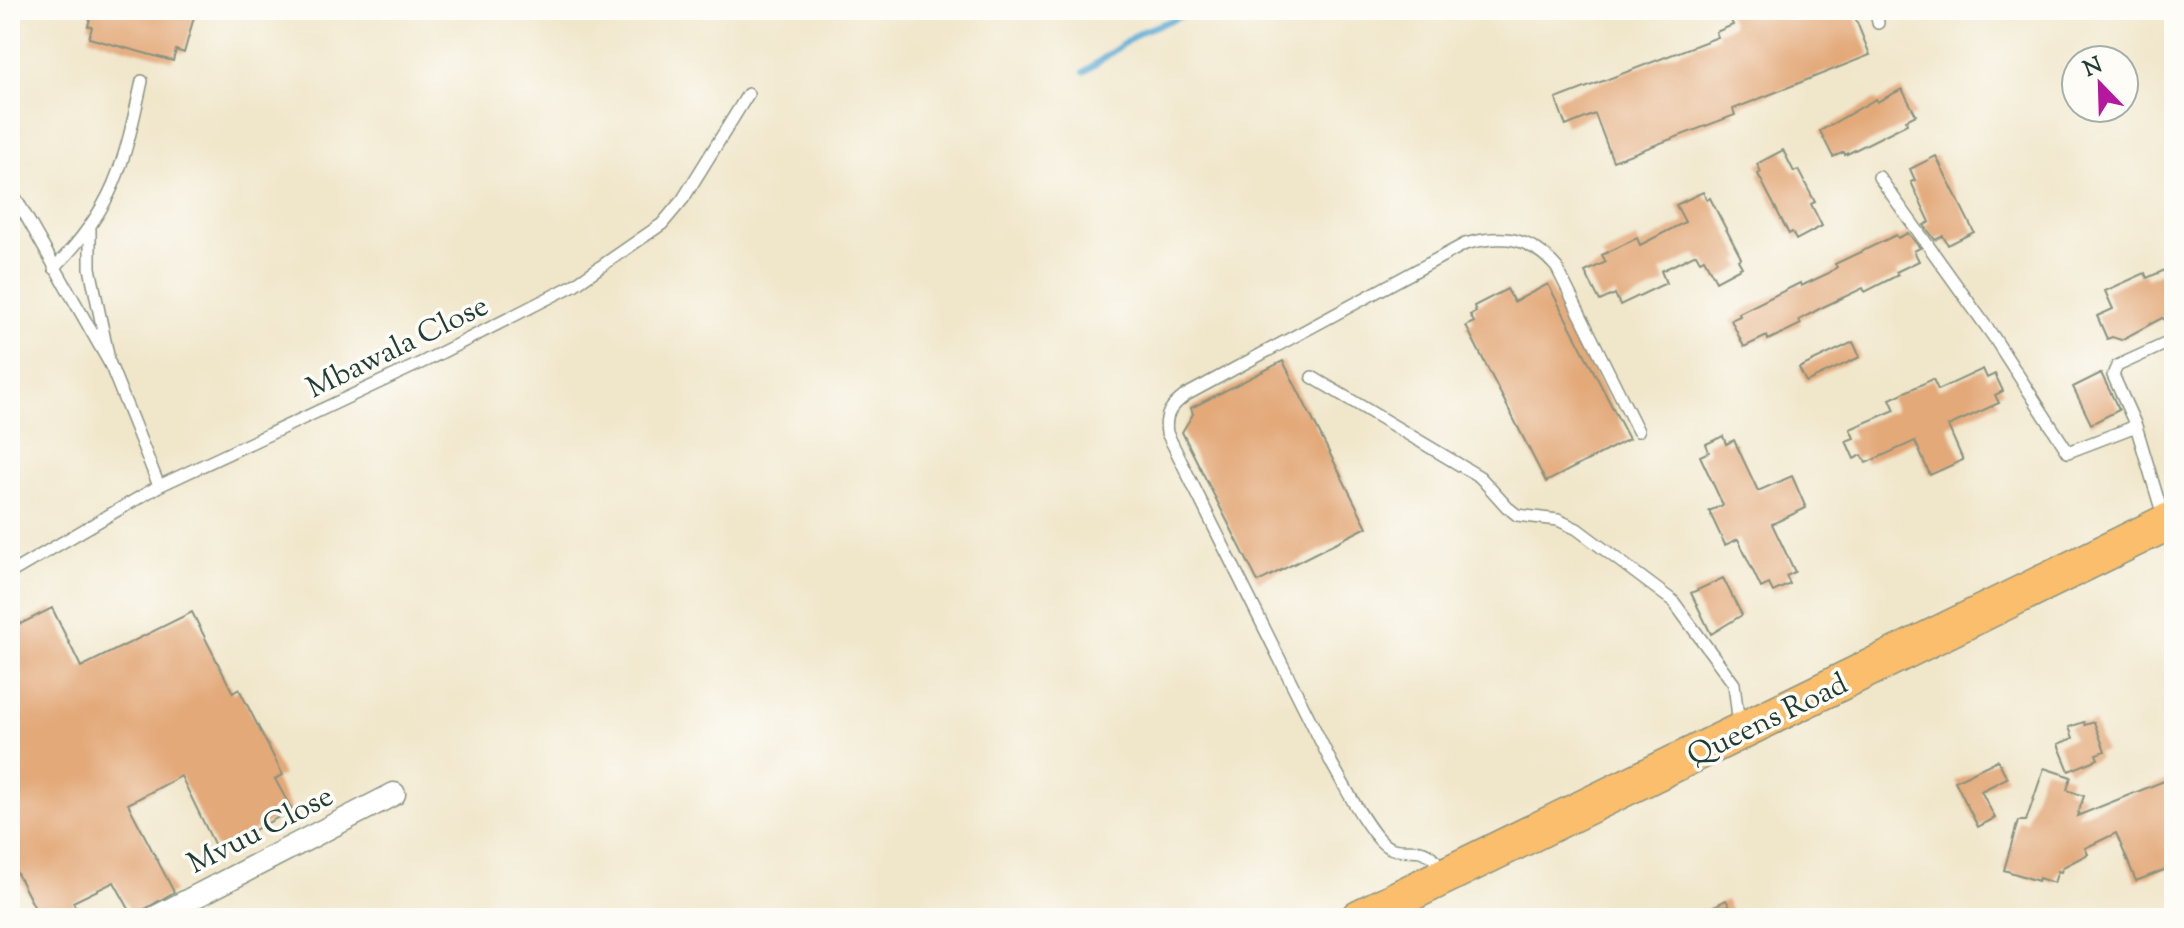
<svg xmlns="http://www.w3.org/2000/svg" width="2184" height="928" viewBox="0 0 2184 928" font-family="'Sorts Mill Goudy',serif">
<rect width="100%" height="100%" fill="#fdfcf7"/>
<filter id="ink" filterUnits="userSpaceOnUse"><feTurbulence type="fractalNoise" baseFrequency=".0125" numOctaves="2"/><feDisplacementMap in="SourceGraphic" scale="16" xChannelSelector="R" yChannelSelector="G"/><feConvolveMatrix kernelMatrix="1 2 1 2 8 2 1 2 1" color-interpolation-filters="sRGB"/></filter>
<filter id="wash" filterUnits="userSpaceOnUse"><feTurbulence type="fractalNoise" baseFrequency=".006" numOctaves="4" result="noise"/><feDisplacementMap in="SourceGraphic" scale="32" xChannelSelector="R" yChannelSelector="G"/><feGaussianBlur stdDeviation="1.8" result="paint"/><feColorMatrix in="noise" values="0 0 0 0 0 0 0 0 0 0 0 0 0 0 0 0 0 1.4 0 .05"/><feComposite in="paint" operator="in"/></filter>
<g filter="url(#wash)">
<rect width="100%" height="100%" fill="#f0e6ca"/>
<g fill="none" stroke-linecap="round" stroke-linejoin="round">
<path stroke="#55a8d1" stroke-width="6" d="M 1084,72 L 1140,32 L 1198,10"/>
</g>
<g id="blocks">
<path fill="#e3a979" d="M 92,10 L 196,10 L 184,53 L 176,50 L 173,61 L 89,38 L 92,27 L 88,26 Z
M 1727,10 L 1852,10 L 1870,55 L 1733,109 L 1735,115 L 1613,161 L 1595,114 L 1566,126 L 1556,99 L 1718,37 L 1716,32 L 1733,25 Z
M 1902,89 L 1916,115 L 1906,120 L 1907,124 L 1845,155 L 1844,152 L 1833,157 L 1820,131 L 1876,99 L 1877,102 Z
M 1783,150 L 1794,172 L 1798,170 L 1815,202 L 1811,204 L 1822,226 L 1796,240 L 1792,232 L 1789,234 L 1758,174 L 1761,172 L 1757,164 Z
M 1936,156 L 1974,232 L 1948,245 L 1943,236 L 1935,240 L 1924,225 L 1930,222 L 1911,182 L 1915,180 L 1910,169 Z
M 1703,192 L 1707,200 L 1710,198 L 1741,258 L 1738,260 L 1742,267 L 1716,281 L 1704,259 L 1700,261 L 1696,254 L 1661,271 L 1666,283 L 1620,305 L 1615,294 L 1600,301 L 1585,272 L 1606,262 L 1602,255 L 1637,238 L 1640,245 L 1685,222 L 1676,205 Z
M 1908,233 L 1920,248 L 1914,251 L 1919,261 L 1896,272 L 1898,275 L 1865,292 L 1863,288 L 1821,308 L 1799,320 L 1801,324 L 1768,340 L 1767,336 L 1744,347 L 1731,320 L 1740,316 L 1739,313 L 1800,283 L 1801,286 L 1829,273 L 1837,267 L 1835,264 L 1896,235 L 1898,238 Z
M 2174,266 L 2174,316 L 2165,320 L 2162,318 L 2121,340 L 2112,337 L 2107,339 L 2097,316 L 2113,309 L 2105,291 L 2145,273 L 2147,278 Z
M 1548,284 L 1629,439 L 1546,482 L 1466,326 L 1474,322 L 1470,315 L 1476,312 L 1474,306 L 1507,289 L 1514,302 Z
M 1853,342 L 1860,357 L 1806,382 L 1799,368 Z
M 1283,361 L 1367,527 L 1258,582 L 1182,432 L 1193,414 L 1191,408 Z
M 1983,369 L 1987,378 L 1995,374 L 2003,391 L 1995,395 L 1999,403 L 1948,426 L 1963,460 L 1930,475 L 1915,441 L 1866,463 L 1862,455 L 1854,459 L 1846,441 L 1854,438 L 1850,429 L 1895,410 L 1890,399 L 1933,379 L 1938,390 Z
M 2101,373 L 2119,410 L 2091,424 L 2073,387 Z
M 1723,436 L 1726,444 L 1734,440 L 1758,491 L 1792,476 L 1806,508 L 1772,524 L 1795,572 L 1786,576 L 1790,584 L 1773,592 L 1769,584 L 1761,588 L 1738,539 L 1725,545 L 1709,511 L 1723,505 L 1700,456 L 1709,452 L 1706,444 Z
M 1723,578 L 1742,615 L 1711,634 L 1691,593 Z
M 52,608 L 81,667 L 192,612 L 233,693 L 239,689 L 283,775 L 275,779 L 292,810 L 217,850 L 181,776 L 128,804 L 174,892 L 133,916 L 114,882 L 73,902 L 81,918 L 40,918 L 10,860 L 10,629 Z
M 2084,722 L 2085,725 L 2094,722 L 2105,751 L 2096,754 L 2098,759 L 2069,771 L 2058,744 L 2073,738 L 2069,727 Z
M 1998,760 L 2007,778 L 1981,791 L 1995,818 L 1978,827 L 1955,781 Z
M 2044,768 L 2071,777 L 2067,790 L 2084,796 L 2077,816 L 2174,777 L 2174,866 L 2136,881 L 2116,833 L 2085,848 L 2088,854 L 2063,867 L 2061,872 L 2058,871 L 2054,883 L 2039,878 L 2038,881 L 2004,870 L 2018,821 L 2026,821 Z
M 1726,900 L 1736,918 L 1690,918 Z"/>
</g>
</g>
<g filter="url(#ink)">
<use href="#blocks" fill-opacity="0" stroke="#88927f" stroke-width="2"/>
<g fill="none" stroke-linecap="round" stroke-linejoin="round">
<defs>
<path id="service" d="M 1876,10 L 1878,23
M 1879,177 L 1993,336 L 2068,452 L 2136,426
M 10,188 L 110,364 L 159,486
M 90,229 L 90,268 L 108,355
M 54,268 C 115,207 124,163 142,81
M 1312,377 L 1480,477 L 1507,507 L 1517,515 L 1558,520 L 1577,529 L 1673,601 L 1734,684 L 1739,725
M 2164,519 L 2136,426 L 2113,375 L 2117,366 L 2174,340
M 10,573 L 159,486 L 425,361 L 574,285 L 662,224 L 683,199 L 748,94
M 1433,873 L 1435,860 C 1417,842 1406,856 1388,847 C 1371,838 1343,783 1332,764 L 1167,433 C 1164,414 1171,406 1186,395 L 1465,244 C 1503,234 1530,236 1557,268 L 1638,431"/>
<path id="minor" d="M 154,918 L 394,794"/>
<path id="trunk" d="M 1359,918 L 2174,519"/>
</defs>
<use href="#service" stroke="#88927f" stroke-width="14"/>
<use href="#minor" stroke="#88927f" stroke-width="25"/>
<use href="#trunk" stroke="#88927f" stroke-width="39"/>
<use href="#service" stroke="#fff" stroke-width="11"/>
<use href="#minor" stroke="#fff" stroke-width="22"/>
<use href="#trunk" stroke="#fabe6d" stroke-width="36"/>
</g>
</g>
<g text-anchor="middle" stroke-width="7" stroke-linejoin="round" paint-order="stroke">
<g font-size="30" fill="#1f3d34" stroke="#fdfcf7">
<text transform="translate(397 346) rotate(-26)" y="10">Mbawala Close</text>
<text transform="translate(1767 719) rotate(-26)" y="10">Queens Road</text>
<text transform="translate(260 829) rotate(-27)" y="10">Mvuu Close</text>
</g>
</g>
<rect width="2184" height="928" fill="none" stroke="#fdfcf7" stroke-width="40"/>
<g transform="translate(2100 84) rotate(337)"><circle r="38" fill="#fdfcf7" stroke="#a4b0a9" stroke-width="2"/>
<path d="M0-6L14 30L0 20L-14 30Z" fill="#b5179e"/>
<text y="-12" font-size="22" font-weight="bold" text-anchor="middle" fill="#1f3d34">N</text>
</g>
</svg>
